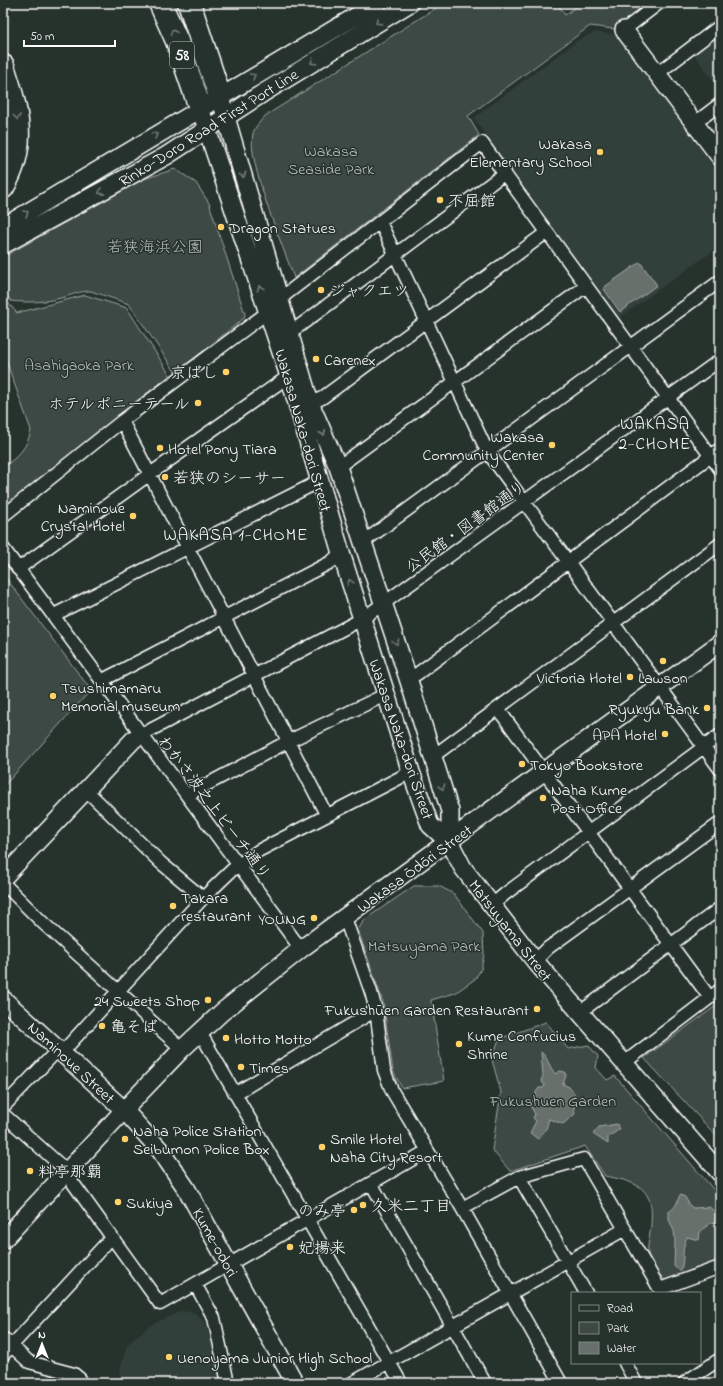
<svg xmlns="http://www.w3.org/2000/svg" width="723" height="1386" viewBox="0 0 723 1386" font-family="'Indie Flower','Klee One',sans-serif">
<rect width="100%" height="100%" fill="#26332d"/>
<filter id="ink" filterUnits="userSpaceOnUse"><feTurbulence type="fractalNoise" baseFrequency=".025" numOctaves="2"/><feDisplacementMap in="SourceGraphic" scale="8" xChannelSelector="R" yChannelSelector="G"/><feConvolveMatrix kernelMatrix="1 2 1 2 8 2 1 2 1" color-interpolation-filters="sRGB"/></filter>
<g filter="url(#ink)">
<path fill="#333f3a" d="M 595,32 L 618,35 L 720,176 L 720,246 L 619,318 L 474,118 L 577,41 Z
M 720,35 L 720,90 L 694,54 Z
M 181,1311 L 195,1313 L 206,1324 L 221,1383 L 121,1383 L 120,1370 L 127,1345 L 149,1326 Z"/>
<path fill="#3e4944" stroke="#9ea4a2" d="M 444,3 L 557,3 L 565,15 L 581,3 L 649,3 L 614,29 L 590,26 L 468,116 L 479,135 L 294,278 C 284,248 246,161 253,134 C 254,127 261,121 265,116 Z
M 175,169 L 196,183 L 209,203 L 245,314 L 244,318 L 176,373 L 129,304 L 91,291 C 80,291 72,295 61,298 C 45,302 28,303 11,301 L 3,290 L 3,257 L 144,179 Z
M 85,295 L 127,308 L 170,375 L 3,509 L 3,467 C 17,458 28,447 31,430 L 3,352 L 3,297 L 17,313 Z
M 3,574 L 91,690 L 3,787 Z
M 414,886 L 439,886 L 454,894 L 483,933 L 484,955 L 481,969 L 475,979 L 455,993 L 431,1000 L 444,1081 L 402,1088 L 393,1071 L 383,1002 L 358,930 L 364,920 Z
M 720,1003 L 720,1140 L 644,1058 Z
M 546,1022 L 568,1049 L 588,1045 L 598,1056 L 596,1068 L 607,1080 L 615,1076 L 720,1197 L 720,1262 L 681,1279 L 665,1280 C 658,1273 650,1265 648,1254 C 647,1247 649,1240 650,1233 C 656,1191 644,1183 605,1176 L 585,1146 L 510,1171 L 492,1150 L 501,1092 L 492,1060 L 499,1039 Z"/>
<path fill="#67706c" stroke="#a4a9a7" d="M 640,262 L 657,285 L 620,312 L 603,288 Z
M 541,1052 C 548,1057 549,1068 556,1074 L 560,1071 L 565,1072 L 566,1076 L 563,1084 L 571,1088 L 577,1098 L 574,1108 L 575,1114 L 563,1124 L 549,1119 L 546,1129 L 538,1139 L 530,1133 L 536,1121 L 533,1118 L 535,1114 L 529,1104 L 536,1097 L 536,1092 L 539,1088 L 543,1088 L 545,1086 L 541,1080 L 543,1076 Z
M 617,1124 L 620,1129 L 608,1137 L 608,1144 L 593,1134 L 599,1127 Z
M 680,1195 L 685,1197 L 690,1206 L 693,1208 L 709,1207 L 717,1213 L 716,1222 L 709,1224 L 700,1232 L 699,1240 L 687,1237 C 680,1251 686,1258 680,1272 L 674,1266 L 675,1241 L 674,1231 L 669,1220 L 669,1211 C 676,1209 677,1201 680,1195 Z"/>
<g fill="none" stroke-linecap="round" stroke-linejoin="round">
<defs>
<path id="street" d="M 624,30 L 659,3
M 658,73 L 720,26
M 695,123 L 720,104
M 380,222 L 487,451 L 720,769
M 281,298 L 482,143 L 720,469
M 289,331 L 298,327 L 505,173
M 304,406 L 322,398 L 547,232
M 122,421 L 326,814
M 338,467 L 586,286
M 3,516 L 122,421 L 268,312
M 362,543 L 720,281
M 3,548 L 301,949
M 18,569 L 150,474 L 289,376
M 54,615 L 320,481
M 408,678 L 417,674 L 720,449
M 103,680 L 331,562 L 341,553
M 498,709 L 710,998
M 141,735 L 362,619 L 720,360
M 432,757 L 720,544
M 86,790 L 161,863 L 203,898
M 187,795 L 287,742 L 387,694
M 3,883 L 42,922 L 182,1049
M 491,906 L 505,894 L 720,735
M 345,918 L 371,992 L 376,1010 L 384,1070 L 392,1091 L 462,1208 L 561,1383
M 535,961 L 548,948 L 720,823
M 579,1013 L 720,908
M 198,1033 L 205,1041 L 401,1383
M 624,1063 L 720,990
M 236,1093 L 376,1010
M 3,1107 L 52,1056 L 67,1047 L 203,898 L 232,870 L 258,851 L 411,772
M 3,1114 L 60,1165 L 160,1304 L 427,1151
M 519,1177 L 586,1293
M 371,1183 L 485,1383
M 462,1208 L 519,1177 L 584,1159 L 662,1293
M 195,1284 L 214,1318 L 228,1383
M 660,1289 L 720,1267
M 3,1338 L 29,1362 L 74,1374 L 80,1379 L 80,1383
M 3,1355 L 112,1237
M 625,1363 L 636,1383
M 352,1383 L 625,1229
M 684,1383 L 720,1359"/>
<path id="secondary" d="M 624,30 L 720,157
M 220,97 L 310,403 L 338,467 L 408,678 L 450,811 L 450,843
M 200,108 L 289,376 L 341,553 L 411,772 L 430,825 L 450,843 L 463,868 L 535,961 L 720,1173
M 3,227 L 378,3
M 3,245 L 166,156 L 263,93 L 410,3
M 3,878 L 134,739 L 141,735
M 3,999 L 124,1110 L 160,1150 L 186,1188 L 295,1383
M 3,1240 L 140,1093 L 182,1049 L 222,1012 L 301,949 L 720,643"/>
<path id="highway" d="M 160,3 L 177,41 L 200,108
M 189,3 L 220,97
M 3,66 C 17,109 28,145 3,187"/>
</defs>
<use href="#street" stroke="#fff" stroke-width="15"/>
<use href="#secondary" stroke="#fff" stroke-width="20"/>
<use href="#highway" stroke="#fff" stroke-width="25"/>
<use href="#street" stroke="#26332d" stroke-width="12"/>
<use href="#secondary" stroke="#26332d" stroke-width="17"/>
<use href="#highway" stroke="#26332d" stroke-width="22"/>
</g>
<defs><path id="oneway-chevron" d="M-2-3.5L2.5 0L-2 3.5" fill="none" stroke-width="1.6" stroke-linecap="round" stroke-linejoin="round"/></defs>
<g stroke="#727a76">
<use href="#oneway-chevron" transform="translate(378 22) rotate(148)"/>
<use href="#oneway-chevron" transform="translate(173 32) rotate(-113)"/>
<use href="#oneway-chevron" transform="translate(313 62) rotate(148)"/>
<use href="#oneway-chevron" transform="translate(253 76) rotate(-31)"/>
<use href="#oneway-chevron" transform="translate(17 117) rotate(83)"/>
<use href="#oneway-chevron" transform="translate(155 135) rotate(-31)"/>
<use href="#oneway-chevron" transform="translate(243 175) rotate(73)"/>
<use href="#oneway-chevron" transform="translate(101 192) rotate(152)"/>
<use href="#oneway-chevron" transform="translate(26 213) rotate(-30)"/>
<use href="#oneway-chevron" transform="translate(260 288) rotate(-109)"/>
<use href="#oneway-chevron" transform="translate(323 433) rotate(67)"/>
<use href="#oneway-chevron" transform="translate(350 582) rotate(-108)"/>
<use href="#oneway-chevron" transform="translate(396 642) rotate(72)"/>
<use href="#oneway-chevron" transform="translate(442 787) rotate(72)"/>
</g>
</g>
<g fill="#ffd166" stroke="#26332d" stroke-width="1.5">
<circle cx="600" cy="152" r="4"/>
<circle cx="440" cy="200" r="4"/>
<circle cx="221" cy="227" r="4"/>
<circle cx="321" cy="290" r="4"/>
<circle cx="316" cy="359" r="4"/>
<circle cx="226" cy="372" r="4"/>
<circle cx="198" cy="403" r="4"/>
<circle cx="552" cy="445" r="4"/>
<circle cx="160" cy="448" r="4"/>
<circle cx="165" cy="477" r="4"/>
<circle cx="133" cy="516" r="4"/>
<circle cx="663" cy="661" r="4"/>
<circle cx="630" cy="677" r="4"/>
<circle cx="53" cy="696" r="4"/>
<circle cx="707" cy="708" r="4"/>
<circle cx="665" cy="734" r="4"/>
<circle cx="522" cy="764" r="4"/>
<circle cx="543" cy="798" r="4"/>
<circle cx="173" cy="906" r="4"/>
<circle cx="314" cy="918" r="4"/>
<circle cx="208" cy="1000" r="4"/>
<circle cx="537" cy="1009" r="4"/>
<circle cx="102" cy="1026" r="4"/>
<circle cx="226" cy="1038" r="4"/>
<circle cx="459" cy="1044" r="4"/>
<circle cx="241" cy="1067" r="4"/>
<circle cx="125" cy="1139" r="4"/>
<circle cx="322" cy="1147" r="4"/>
<circle cx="30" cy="1171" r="4"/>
<circle cx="118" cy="1202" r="4"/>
<circle cx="363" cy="1205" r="4"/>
<circle cx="354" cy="1210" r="4"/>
<circle cx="290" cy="1247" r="4"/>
<circle cx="169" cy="1357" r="4"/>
</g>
<g text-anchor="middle" stroke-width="3" stroke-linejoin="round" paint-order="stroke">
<rect fill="#26332d" stroke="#bec2c0" stroke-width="1" x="170" y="42" width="24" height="26" rx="3"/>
<g font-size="15" font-weight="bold" fill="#fff">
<text x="182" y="60">58</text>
</g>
<g font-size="16" fill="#fff" stroke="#26332d">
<text transform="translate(208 127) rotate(-32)" y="6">Rinko-Doro Road First Port Line</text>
<text transform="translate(304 430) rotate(74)" y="6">Wakasa Naka-dori Street</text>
<text transform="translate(465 526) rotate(-36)" y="6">公民館・図書館通り</text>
<text transform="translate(402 739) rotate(71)" y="6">Wakasa Naka-dori Street</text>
<text transform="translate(215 807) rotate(53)" y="6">わかさ波之上ビーチ通り</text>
<text transform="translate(414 868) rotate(-36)" y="6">Wakasa Ōdōri Street</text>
<text transform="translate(511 930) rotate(52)" y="6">Matsuyama Street</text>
<text transform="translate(72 1062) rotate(43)" y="6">Naminoue Street</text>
<text transform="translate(216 1242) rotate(61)" y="6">Kume-odori</text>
</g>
<g font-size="16" fill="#fff" stroke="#26332d" text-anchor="start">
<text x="592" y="149" text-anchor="end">Wakasa<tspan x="592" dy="18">Elementary School</tspan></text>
<text x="448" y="206">不屈館</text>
<text x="229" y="233">Dragon Statues</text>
<text x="329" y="296">ジャクエツ</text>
<text x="324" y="365">Carenex</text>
<text x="218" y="378" text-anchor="end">京ばし</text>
<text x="190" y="409" text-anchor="end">ホテルポニーテール</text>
<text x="544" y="442" text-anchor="end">Wakasa<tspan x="544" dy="18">Community Center</tspan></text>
<text x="168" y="454">Hotel Pony Tiara</text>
<text x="173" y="483">若狭のシーサー</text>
<text x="125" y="513" text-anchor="end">Naminoue<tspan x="125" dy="18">Crystal Hotel</tspan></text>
<text x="622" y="683" text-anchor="end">Victoria Hotel</text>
<text x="663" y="683" text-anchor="middle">Lawson</text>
<text x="61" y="693">Tsushimamaru<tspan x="61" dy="18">Memorial museum</tspan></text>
<text x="699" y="714" text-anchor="end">Ryukyu Bank</text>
<text x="657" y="740" text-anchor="end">APA Hotel</text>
<text x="530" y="770">Tokyo Bookstore</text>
<text x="551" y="795">Naha Kume<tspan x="551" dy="18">Post Office</tspan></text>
<text x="181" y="903">Takara<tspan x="181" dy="18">restaurant</tspan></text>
<text x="306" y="924" text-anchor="end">YOUNG</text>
<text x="200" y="1006" text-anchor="end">24 Sweets Shop</text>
<text x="529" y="1015" text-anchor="end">Fukushūen Garden Restaurant</text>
<text x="110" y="1032">亀そば</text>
<text x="467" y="1041">Kume Confucius<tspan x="467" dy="18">Shrine</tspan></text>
<text x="234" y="1044">Hotto Motto</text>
<text x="249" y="1073">Times</text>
<text x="133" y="1136">Naha Police Station<tspan x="133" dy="18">Seibumon Police Box</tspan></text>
<text x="330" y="1144">Smile Hotel<tspan x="330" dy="18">Naha City Resort</tspan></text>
<text x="38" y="1177">料亭那覇</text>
<text x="126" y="1208">Sukiya</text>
<text x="371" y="1211">久米二丁目</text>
<text x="346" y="1216" text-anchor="end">のみ亭</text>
<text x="298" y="1253">妃揚来</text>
<text x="177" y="1363">Uenoyama Junior High School</text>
</g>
<g font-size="16" fill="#bbbfbe" stroke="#26332d">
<text x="331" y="156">Wakasa<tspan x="331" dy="18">Seaside Park</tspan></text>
<text x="155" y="252">若狭海浜公園</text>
<text x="79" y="370">Asahigaoka Park</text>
<text x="424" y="951">Matsuyama Park</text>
<text x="553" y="1106">Fukushuen Garden</text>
</g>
<g font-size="17" letter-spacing="1" fill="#fff" stroke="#26332d">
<text x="655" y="429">WAKASA<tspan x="655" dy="20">2-CHOME</tspan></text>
<text x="236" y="540">WAKASA 1-CHOME</text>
</g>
</g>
<rect width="723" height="1386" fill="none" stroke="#26332d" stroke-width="16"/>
<rect x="8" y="8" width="707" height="1370" fill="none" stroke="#fff" stroke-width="1.5" filter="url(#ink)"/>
<rect x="571" y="1292" width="130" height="72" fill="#26332d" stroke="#7d8581"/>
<rect x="579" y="1305" width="20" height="6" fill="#26332d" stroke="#7d8581"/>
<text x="607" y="1312" font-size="12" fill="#ffffff">Road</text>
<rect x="579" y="1322" width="20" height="12" fill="#3e4944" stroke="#7d8581"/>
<text x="607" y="1332" font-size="12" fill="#ffffff">Park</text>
<rect x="579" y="1342" width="20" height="12" fill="#67706c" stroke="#7d8581"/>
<text x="607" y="1352" font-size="12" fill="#ffffff">Water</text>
<g transform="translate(42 1344)" stroke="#26332d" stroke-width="3" paint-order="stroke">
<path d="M0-3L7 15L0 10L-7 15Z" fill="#ffffff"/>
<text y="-6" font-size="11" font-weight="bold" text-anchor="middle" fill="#ffffff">N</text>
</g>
<path d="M24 40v6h91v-6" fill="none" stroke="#ffffff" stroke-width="2"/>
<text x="30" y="40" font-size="12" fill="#ffffff" stroke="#26332d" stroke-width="3" paint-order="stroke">50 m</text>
</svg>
